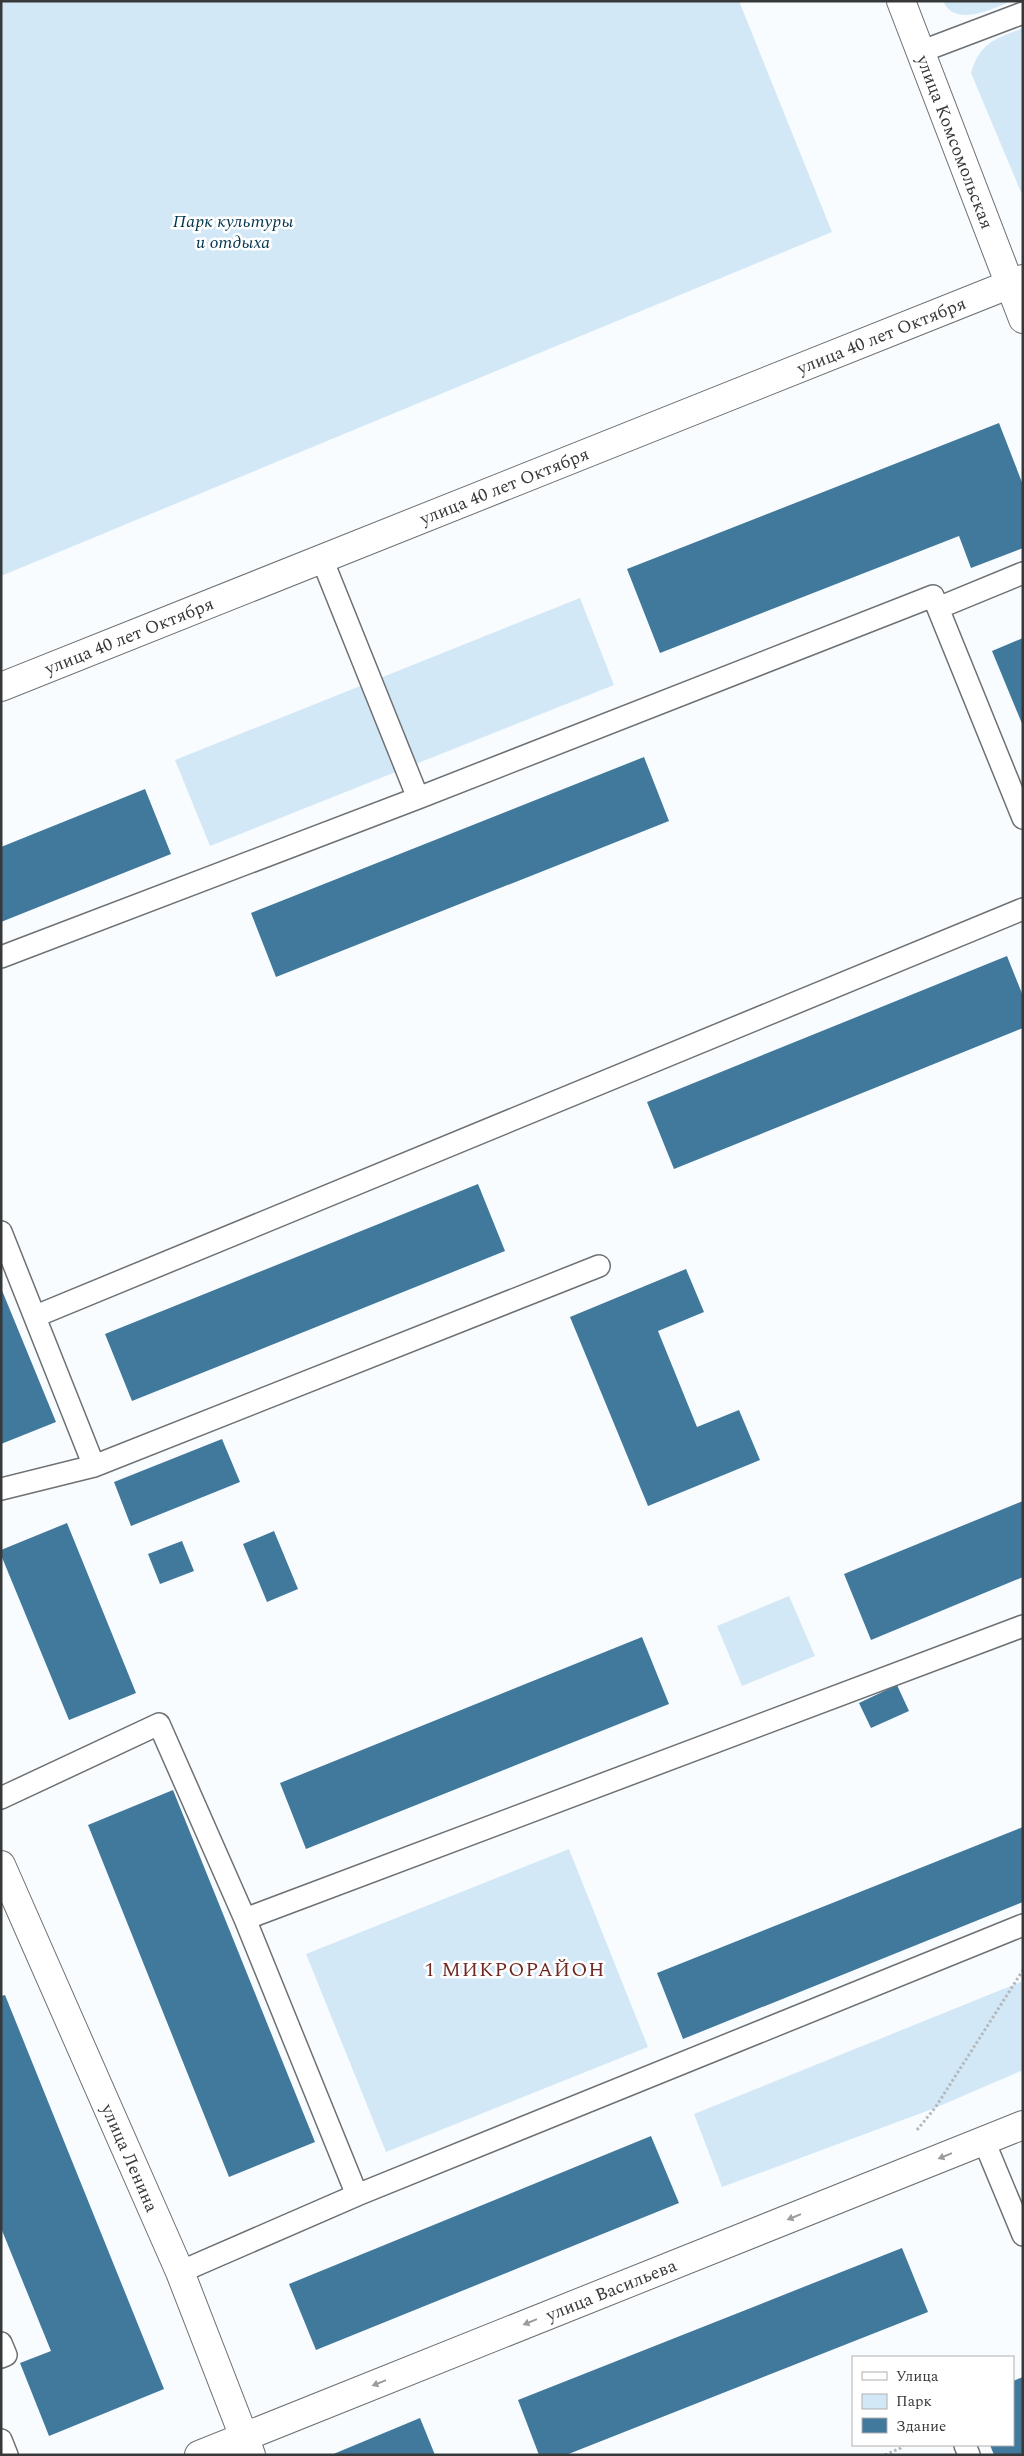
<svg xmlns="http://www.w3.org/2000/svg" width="1024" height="2456" viewBox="0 0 1024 2456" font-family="Spectral,serif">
<rect width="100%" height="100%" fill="#f8fcff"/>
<path fill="#d3e8f7" d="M 1,1 L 739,1 L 832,232 L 1,576 Z
M 943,1 L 1011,1 C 994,9 954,28 943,1 Z
M 1023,28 L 1023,197 L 971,73 C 980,42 995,39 1023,28 Z
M 580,598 L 614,685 L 210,846 L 175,760 Z
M 789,1596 L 815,1656 L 742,1686 L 717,1626 Z
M 569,1849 L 648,2047 L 386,2152 L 306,1954 Z
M 1023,1981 L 1023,2070 L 935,2108 L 722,2187 L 694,2114 Z"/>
<path fill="#41799c" d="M 999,423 L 1023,485 L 1023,548 L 971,568 L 959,536 L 660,653 L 627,569 Z
M 1023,638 L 1023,726 L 992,651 Z
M 644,757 L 669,821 L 276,977 L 251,913 Z
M 145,789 L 171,854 L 1,922 L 1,847 Z
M 1007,956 L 1023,996 L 1023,1028 L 674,1169 L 647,1102 Z
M 478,1184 L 505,1251 L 132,1401 L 105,1334 Z
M 686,1269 L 704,1312 L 658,1331 L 697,1427 L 739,1410 L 760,1460 L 648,1506 L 570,1317 Z
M 1,1288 L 56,1422 L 1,1444 Z
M 222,1439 L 240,1482 L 131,1526 L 114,1482 Z
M 1023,1501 L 1023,1577 L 871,1640 L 844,1574 Z
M 67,1523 L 136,1693 L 69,1720 L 1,1555 L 1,1550 Z
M 274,1531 L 298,1589 L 267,1602 L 243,1544 Z
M 182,1541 L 194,1571 L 160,1584 L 148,1554 Z
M 642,1637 L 669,1704 L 306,1849 L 280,1783 Z
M 897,1685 L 909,1711 L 871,1728 L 859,1703 Z
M 173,1790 L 315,2142 L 229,2177 L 88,1825 Z
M 1023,1827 L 1023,1902 L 683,2039 L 657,1973 Z
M 5,1995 L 164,2389 L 49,2436 L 20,2363 L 51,2351 L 1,2228 L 1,1996 Z
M 651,2136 L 679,2203 L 316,2350 L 289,2284 Z
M 902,2248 L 928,2312 L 566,2455 L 539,2455 L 518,2400 Z
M 1023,2377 L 1023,2455 L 994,2455 L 990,2445 L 1013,2445 L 1013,2381 Z
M 420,2418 L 435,2455 L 331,2455 Z"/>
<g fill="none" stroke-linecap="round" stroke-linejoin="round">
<defs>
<path id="service" d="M 920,52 L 1023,13
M 322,559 L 418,798
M 938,608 L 1023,573
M 1,957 L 418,798 L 933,596 L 1023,818
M 1,1232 L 94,1466 L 1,1489
M 36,1316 L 1023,909
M 94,1466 L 599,1266
M 1,1798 L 159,1724 L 245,1919 L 357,2195
M 245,1919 L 1023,1626
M 984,2141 L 1023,2235
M 180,2272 L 357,2195 L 1023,1925
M 1,2343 L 6,2355 L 1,2357
M 1,2440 L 7,2455
M 965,2445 L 969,2455"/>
<g id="tertiary">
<path id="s1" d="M 901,1 L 1023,319"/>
<path id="s2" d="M 1,687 L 1023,279"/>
<path id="s3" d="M 1,1865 L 180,2272 L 251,2455"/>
<path id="s4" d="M 199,2455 L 1023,2125"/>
</g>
</defs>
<use href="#service" stroke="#6e7173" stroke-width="24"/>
<use href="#tertiary" stroke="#6e7173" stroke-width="30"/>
<path stroke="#b5b8ba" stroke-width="3" stroke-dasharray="2.5 2.5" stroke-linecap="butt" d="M 917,2130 L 935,2108 L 1023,1970
M 885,2455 L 901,2448 L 903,2445"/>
<use href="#service" stroke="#fff" stroke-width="21"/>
<use href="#tertiary" stroke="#fff" stroke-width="28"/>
</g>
<defs><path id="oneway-solid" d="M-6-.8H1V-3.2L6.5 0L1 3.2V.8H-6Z" transform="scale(1.25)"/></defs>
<g fill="#9b9c9c">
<use href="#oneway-solid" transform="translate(945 2156) rotate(158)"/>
<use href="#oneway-solid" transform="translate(794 2217) rotate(158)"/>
<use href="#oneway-solid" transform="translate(530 2322) rotate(158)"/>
<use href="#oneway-solid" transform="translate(379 2383) rotate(158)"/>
</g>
<g text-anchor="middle" stroke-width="5" stroke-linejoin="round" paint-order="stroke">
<g font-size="18" fill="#373839" stroke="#fff">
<text dy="6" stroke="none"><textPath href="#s1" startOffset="151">улица Комсомольская</textPath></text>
<text dy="6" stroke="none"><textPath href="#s2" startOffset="948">улица 40 лет Октября</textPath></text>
<text dy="6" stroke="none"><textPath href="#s2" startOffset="542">улица 40 лет Октября</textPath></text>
<text dy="6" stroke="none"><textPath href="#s2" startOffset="138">улица 40 лет Октября</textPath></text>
<text dy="6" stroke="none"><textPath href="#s3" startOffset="320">улица Ленина</textPath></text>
<text dy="6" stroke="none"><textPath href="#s4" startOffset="444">улица Васильева</textPath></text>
</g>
<g font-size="18" font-style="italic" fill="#03354e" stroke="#fff">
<text x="233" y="227">Парк культуры<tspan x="233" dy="21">и отдыха</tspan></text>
</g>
<g font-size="20" letter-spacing="1" fill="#6f2923" stroke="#fff">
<text x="515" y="1976">1 МИКРОРАЙОН</text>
</g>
</g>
<rect width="1024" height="2456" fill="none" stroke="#373839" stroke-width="5"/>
<rect x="852" y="2356" width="162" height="90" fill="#ffffff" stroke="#afafb0"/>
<rect x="862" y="2372" width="25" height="8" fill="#ffffff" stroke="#afafb0"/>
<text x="896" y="2381" font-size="15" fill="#373839">Улица</text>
<rect x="862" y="2394" width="25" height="15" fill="#d3e8f7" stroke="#afafb0"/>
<text x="896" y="2406" font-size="15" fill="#373839">Парк</text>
<rect x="862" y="2418" width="25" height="15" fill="#41799c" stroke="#afafb0"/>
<text x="896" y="2431" font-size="15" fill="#373839">Здание</text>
</svg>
